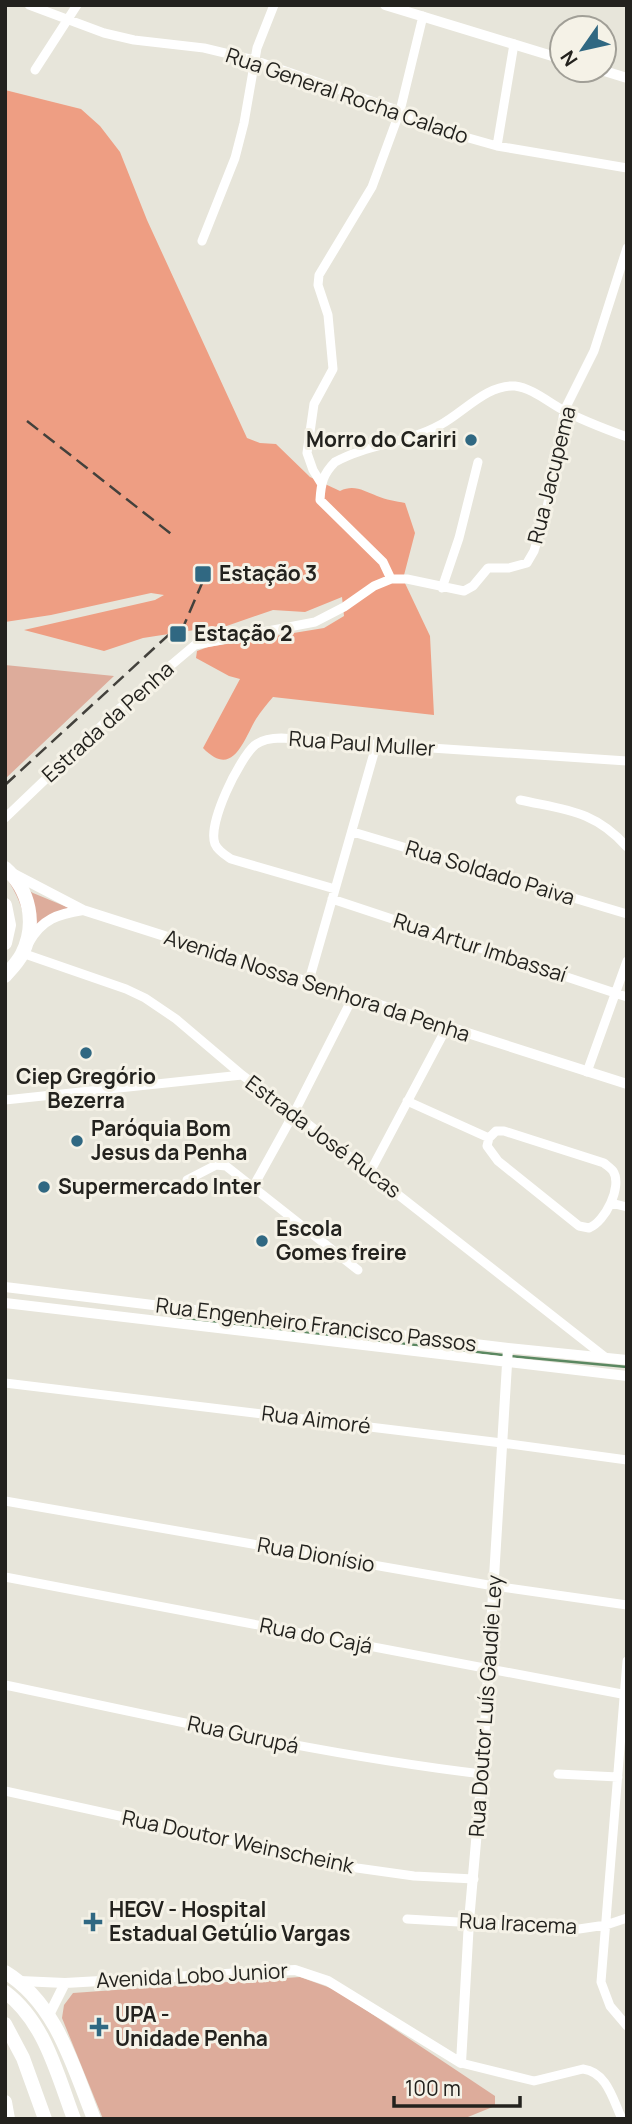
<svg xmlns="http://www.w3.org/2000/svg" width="632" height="2124" viewBox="0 0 632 2124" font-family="Manrope,sans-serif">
<rect width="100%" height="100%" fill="#e7e5da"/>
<path fill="#ddac9b" d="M 5,665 L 114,676 L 5,779 Z
M 5,876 L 33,893 L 74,910 L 25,929 C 24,908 17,894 5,876 Z
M 300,1977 L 336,1990 L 495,2096 L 495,2106 L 463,2119 L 103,2119 L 62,2018 L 64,2005 L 73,1993 Z"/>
<path fill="#ee9e83" d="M 5,90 L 81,109 L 100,126 L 120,152 L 147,220 L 247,438 L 260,443 L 276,444 L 310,477 L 340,491 C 354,484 364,491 377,496 C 386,500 396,501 405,503 L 415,533 L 403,579 L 430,636 L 434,715 L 273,697 C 267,704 261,711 256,719 C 243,741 233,779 203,748 L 240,679 L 229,676 L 196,658 L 197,651 L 208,647 L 324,628 L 344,616 L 342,597 L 305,612 L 273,610 L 218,629 L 201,629 L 143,638 L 104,651 L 24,630 L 155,600 L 164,595 L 151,593 L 51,615 L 5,622 Z"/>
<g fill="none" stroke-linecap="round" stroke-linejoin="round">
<path stroke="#5b8861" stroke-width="2.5" d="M 176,1318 L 503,1355
M 510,1356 L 627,1367"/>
<path stroke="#fff" stroke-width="9" d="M 29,5 L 104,33 L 134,40 L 204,48 L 254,60 L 400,111 L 451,133 L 497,146 L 627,168
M 35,70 L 77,5
M 497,146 L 514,44
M 202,241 L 235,158 L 244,123 L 257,48 L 274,5
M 321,483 L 313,470 L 307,453 L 314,404 L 333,369 L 328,315 L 318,285 L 319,275 L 372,187 L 400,111 L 423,16
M 391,579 L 407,579 L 464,591 L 473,586 L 488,568 L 509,568 L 527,563 L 534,551 L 547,507 L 556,468 L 564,411 L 594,351 L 627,248
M 442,588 L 459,538 L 478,462
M 520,800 C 565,810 594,810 627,847
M 5,818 L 119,709 L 195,645 L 315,622 L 344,607 L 374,586 L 391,579 L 383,562 L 320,500 C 321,483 323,474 335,462 C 367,444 408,443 440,425 C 463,413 487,384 515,386 C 532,388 548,402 563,410 C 583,421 605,429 627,437
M 353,832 L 627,914
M 335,889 L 231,859 C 225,855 218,851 215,844 C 207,824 239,759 255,745 C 263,739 271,738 281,738 L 627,761
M 332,899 L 627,997
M 22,953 L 126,989 L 145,998 L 176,1019 L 242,1075 L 294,1113 L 605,1357
M 308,984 L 376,746
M 587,1072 L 627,961
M 5,1100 L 242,1075
M 407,1101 L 489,1138
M 496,1131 L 504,1131 L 604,1163 C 606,1165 611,1168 613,1171 C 623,1186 605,1222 589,1228 L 579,1226 L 498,1161 L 487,1146 L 489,1138 Z
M 370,1172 L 447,1027
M 187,1180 L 216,1165 L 226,1166 L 358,1270
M 253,1187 L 294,1113 L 353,997
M 611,1203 L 627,1207
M 5,1383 L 502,1443 L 627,1460
M 5,1501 L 494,1586 L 627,1605
M 5,1577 L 627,1695
M 627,1661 L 601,1982 L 610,2006 L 627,2026
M 5,1685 C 163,1718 321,1755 482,1774
M 558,1774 L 618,1777
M 5,1791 L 357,1868 L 414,1876 L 474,1879
M 407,1919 L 579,1929 L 606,1925 L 627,1918
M 461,2063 L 534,2081 L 583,2069 C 607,2072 613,2100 622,2119"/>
<path stroke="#fff" stroke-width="10" d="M 385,5 L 562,59
M 601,70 L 627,78
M 14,874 L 83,910
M 29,942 C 42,919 58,914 83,910 L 627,1084
M 5,1287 L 508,1348 L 627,1360
M 5,1303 L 627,1376
M 20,1981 L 65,1983 L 295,1970 L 328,1981 L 461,2063 L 469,1921 L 482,1774 L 508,1348
M 49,2015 L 65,1983"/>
<path stroke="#fff" stroke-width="14" d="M 5,868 C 30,890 37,924 22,954 C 18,962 11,969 5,976
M 5,905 L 9,925 L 5,943
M 5,1972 C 56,2003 73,2066 94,2119
M 5,1992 C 45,2022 57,2074 74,2119
M 5,2024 L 23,2058 L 45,2119
M 5,2102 L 8,2119"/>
<path stroke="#43413c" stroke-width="2.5" stroke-dasharray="14 7" stroke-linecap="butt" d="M 27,421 L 175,537
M 181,632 L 206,574
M 5,785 L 175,629"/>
</g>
<g fill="#306882" stroke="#f5f2e7" stroke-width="2.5">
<circle cx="471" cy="440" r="7"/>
<rect x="194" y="565" width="18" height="18" rx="3.5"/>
<rect x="169" y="625" width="18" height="18" rx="3.5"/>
<circle cx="86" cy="1053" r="7"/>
<circle cx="77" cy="1141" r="7"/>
<circle cx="44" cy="1187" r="7"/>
<circle cx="262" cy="1241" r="7"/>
<path d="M89.5 1911.5h7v7h7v7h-7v7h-7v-7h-7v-7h7z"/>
<path d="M95.5 2016.5h7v7h7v7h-7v7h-7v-7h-7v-7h7z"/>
</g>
<g text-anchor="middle" stroke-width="6" stroke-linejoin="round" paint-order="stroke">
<g font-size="21" fill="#23221e" stroke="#f5f2e7">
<text transform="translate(347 96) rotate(19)" y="7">Rua General Rocha Calado</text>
<text transform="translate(552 475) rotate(-76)" y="7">Rua Jacupema</text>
<text transform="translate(108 722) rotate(-42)" y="7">Estrada da Penha</text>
<text transform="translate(362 744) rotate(4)" y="7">Rua Paul Muller</text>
<text transform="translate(490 873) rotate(17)" y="7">Rua Soldado Paiva</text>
<text transform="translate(480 948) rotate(18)" y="7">Rua Artur Imbassaí</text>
<text transform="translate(317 986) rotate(18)" y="7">Avenida Nossa Senhora da Penha</text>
<text transform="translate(323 1137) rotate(37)" y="7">Estrada José Rucas</text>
<text transform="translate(316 1325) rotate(7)" y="7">Rua Engenheiro Francisco Passos</text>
<text transform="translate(316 1420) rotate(7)" y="7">Rua Aimoré</text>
<text transform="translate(316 1555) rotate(10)" y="7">Rua Dionísio</text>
<text transform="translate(316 1636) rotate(11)" y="7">Rua do Cajá</text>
<text transform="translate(486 1706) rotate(-86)" y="7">Rua Doutor Luís Gaudie Ley</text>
<text transform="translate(243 1735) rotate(12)" y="7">Rua Gurupá</text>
<text transform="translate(238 1842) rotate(12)" y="7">Rua Doutor Weinscheink</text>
<text transform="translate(518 1924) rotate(3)" y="7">Rua Iracema</text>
<text transform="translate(192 1976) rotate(-3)" y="7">Avenida Lobo Junior</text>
</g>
<g font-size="21" font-weight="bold" fill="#23221e" stroke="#f5f2e7" text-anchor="start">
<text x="457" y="447" text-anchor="end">Morro do Cariri</text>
<text x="219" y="581">Estação 3</text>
<text x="194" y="641">Estação 2</text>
<text x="86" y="1084" text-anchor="middle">Ciep Gregório<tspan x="86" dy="24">Bezerra</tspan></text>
<text x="91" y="1136">Paróquia Bom<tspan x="91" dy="24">Jesus da Penha</tspan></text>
<text x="58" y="1194">Supermercado Inter</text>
<text x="276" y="1236">Escola<tspan x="276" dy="24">Gomes freire</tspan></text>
<text x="109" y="1917">HEGV - Hospital<tspan x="109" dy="24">Estadual Getúlio Vargas</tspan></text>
<text x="115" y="2022">UPA -<tspan x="115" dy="24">Unidade Penha</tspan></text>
</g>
</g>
<rect width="632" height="2124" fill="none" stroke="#23221e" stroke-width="14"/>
<g transform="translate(583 49) rotate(236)"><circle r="33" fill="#f5f2e7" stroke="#a19f97" stroke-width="2"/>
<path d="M0-5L12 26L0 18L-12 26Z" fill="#306882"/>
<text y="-10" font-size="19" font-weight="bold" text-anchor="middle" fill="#23221e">N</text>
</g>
<path d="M394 2096v10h126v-10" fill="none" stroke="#23221e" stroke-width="3.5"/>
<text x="405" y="2096" font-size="21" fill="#23221e" stroke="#f5f2e7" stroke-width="5" paint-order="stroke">100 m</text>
</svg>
